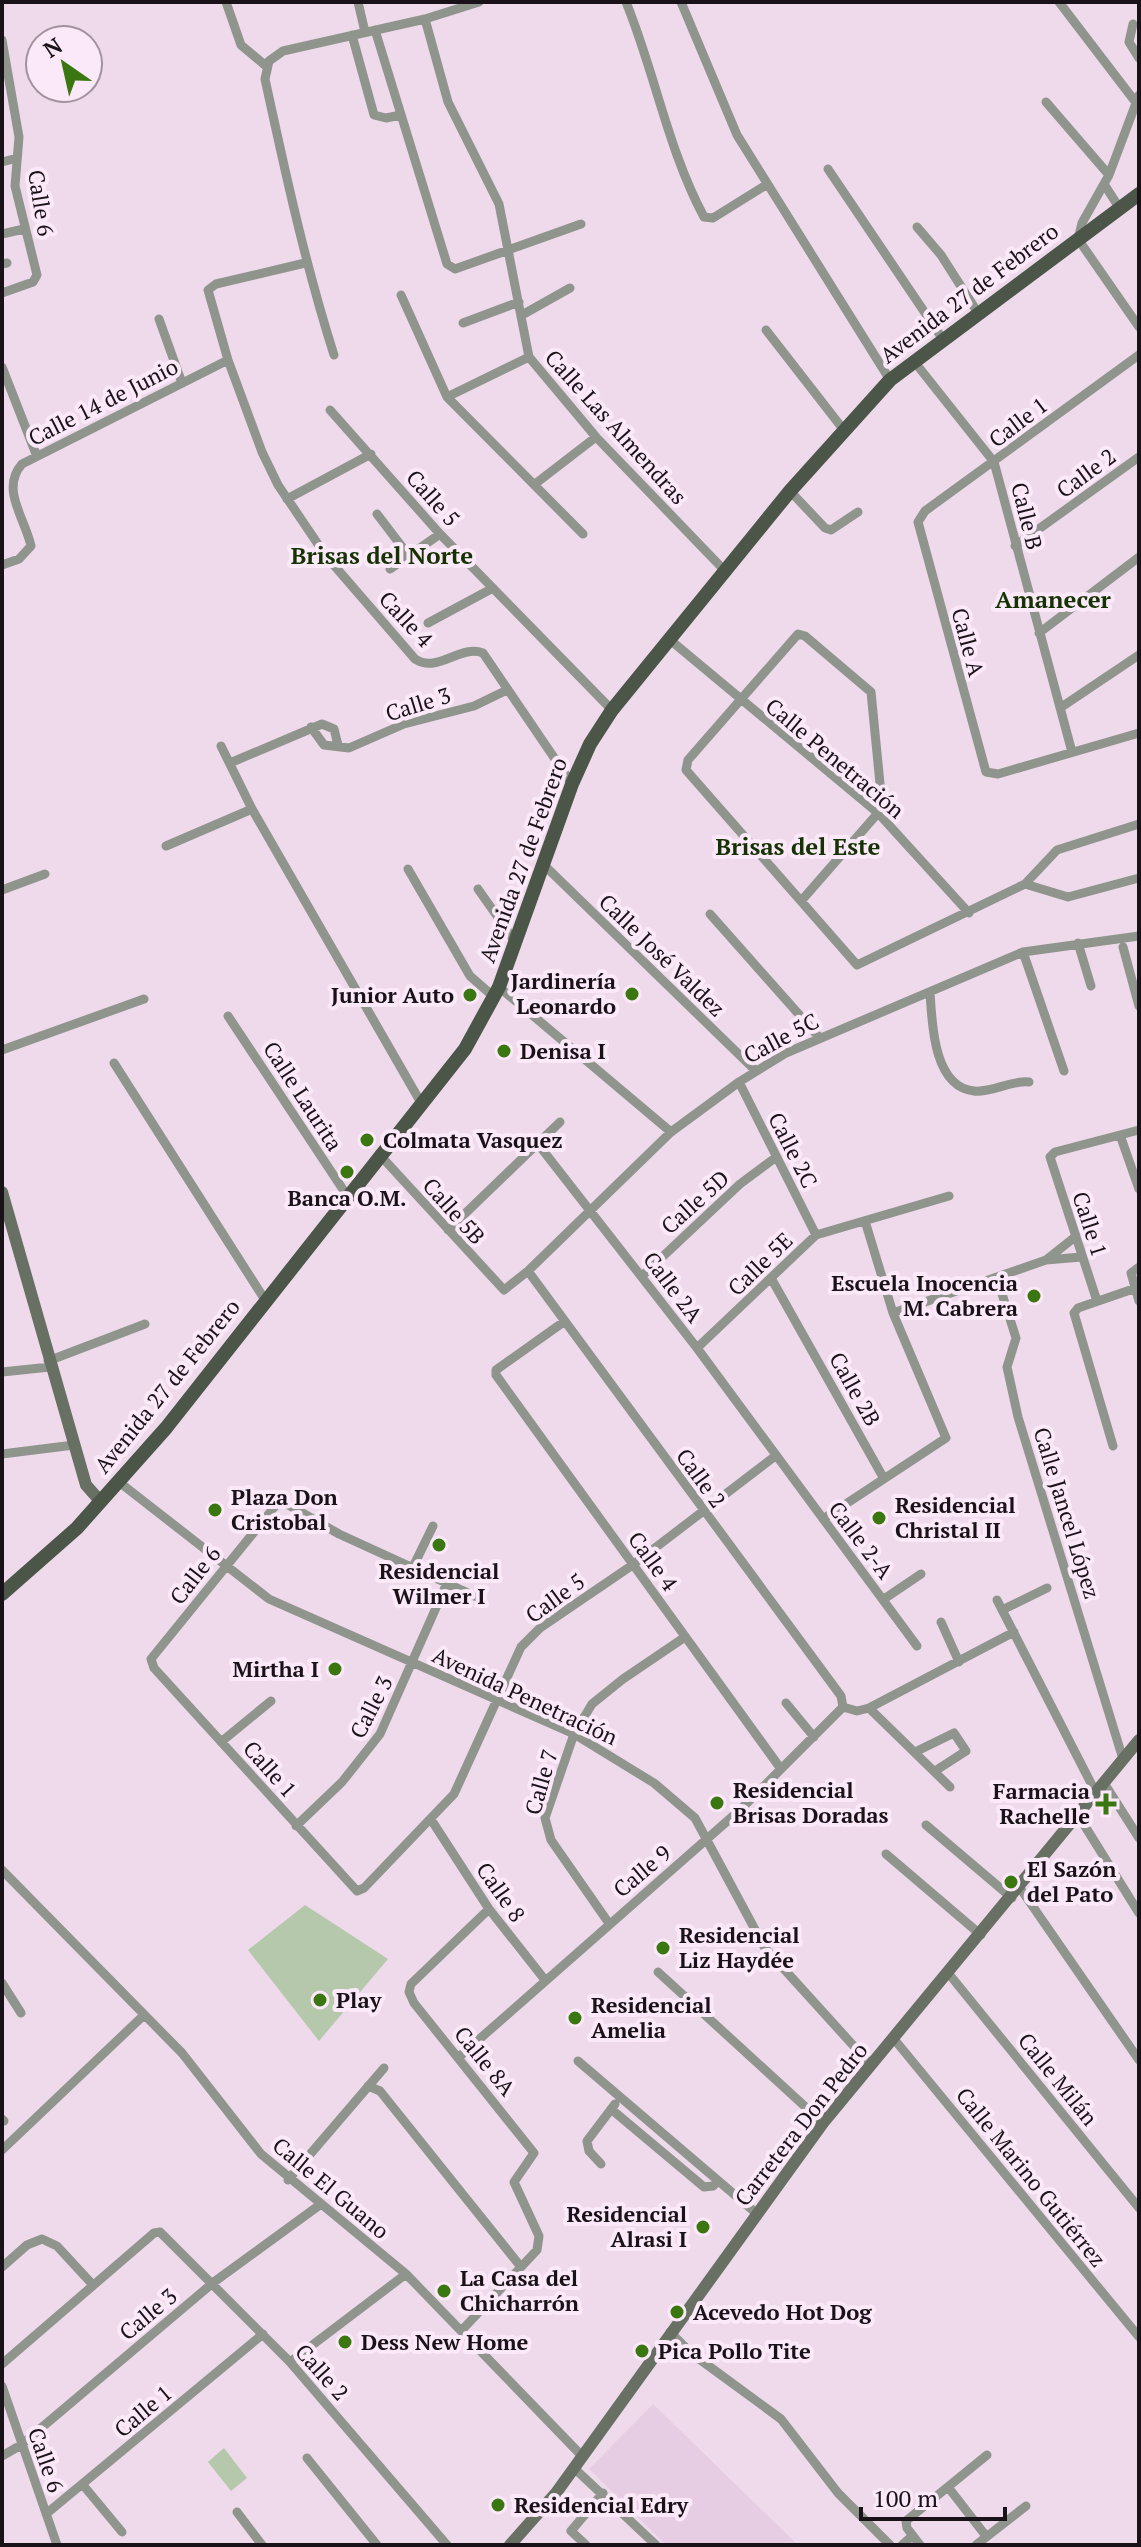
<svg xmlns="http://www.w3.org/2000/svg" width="1141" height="2547" viewBox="0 0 1141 2547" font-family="'PT Serif',serif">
<rect width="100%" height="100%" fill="#eedaeb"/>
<path fill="#e7cde4" d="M 653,2404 L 798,2545 L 666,2545 L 589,2469 Z"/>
<path fill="#b5c8ac" d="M 305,1905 L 388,1959 L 319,2041 L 248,1950 Z
M 224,2448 L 247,2478 L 231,2491 L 208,2462 Z"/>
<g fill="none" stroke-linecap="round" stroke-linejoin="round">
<path stroke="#8f958c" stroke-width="9" d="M 226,2 L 241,45 L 266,66
M 358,2 L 365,32
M 626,2 C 655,73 668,150 704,217 L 713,218 L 766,185
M 681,2 L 737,135 L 890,380
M 1059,2 L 1137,104
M 425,19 L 448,102 L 499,204 L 529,357 L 596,437 L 725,571
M 1133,24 L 1129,42 L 1139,58
M 375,30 L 447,264 L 455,269 L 581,224
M 352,35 L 374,115 L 386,118 L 401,115
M 2,40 L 19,137 L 15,186 L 37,275 L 33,282 L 2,293
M 1139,95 L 1109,175 L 1082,223 L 1078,239 L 1139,327
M 1046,102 L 1109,175
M 2,162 L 17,158
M 828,169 L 942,338
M 1104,184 L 1120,209
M 917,227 L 941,255 L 978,313
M 2,234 L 24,229
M 305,263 L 216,284 L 208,290 L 228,360 L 262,452 L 278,485 L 326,556 L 415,659 C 438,674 460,644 483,653 L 572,784
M 2,264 L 7,263
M 401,295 L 447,397 L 583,534
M 522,315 L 570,288
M 159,319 L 182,383
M 463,323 L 519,302
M 766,330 L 843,429
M 334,355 C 305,264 285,171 265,79 L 269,61 L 283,51 L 425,19 L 479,2
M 1139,355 L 925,511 L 918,522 L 986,772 L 998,774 L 1139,733
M 913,360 L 994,462 L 1072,752
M 2,367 L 36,454
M 447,397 L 529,357
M 330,410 L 440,534 L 612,710
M 535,484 L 596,437
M 790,491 L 825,528 L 831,530 L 858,512
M 287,499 L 371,454
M 377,514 L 409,556
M 1015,546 L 1139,457
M 2,565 L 19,559 L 31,546 C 25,518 0,489 22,464 L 228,360
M 390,569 L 440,534
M 428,623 L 493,588
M 1039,633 L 1139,557
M 669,639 L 878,813 L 969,913
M 1060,708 L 1139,655
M 311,727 L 324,745 L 349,748 L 404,724 L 474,706 L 507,690
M 221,746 L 252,809 L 420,1101
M 230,763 L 322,724 L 334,729 L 338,745
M 166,846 L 252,809
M 544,865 L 756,1071
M 408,869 L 470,976 L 494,997
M 1025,884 L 1068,897 L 1139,878
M 478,889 L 516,943
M 2,890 L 45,874
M 802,900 L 878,813 L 881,794 L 871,692 L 805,636 L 798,634 L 688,760 L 686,770 L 857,965 L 1025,884 L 1057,850 L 1139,824
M 710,914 L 819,1037
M 1078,943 L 1091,986
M 1123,947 L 1139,1006
M 1023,952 L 1064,1071
M 499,987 L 671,1132
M 930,992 C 932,1022 933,1087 974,1091 C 992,1093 1010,1080 1029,1082
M 228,1016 L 348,1197
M 2,1050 L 144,999
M 114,1063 L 265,1300
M 739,1082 L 816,1235
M 1120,1135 L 1139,1189
M 538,1144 L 697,1348 L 917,1646
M 379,1154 L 504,1290 L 528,1271 L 671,1132 L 739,1082 L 786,1053 L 1023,952 L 1139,936
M 448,1230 L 560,1122
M 1046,1260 L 1075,1237
M 1139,1267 L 1131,1273 L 1139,1301
M 528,1271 L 841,1696 L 843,1707
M 642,1276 L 740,1184 L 775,1158
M 771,1278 L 883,1477
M 997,1278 L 1016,1338 L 1007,1367 L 1018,1417 L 1123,1759
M 1097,1301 L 1050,1157 L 1055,1152 L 1139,1130
M 893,1313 L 1046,1260 L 1081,1257
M 565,1321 L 496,1370 L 496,1375 L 781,1769
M 697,1348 L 816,1235 L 949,1196
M 48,1361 L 145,1324
M 2,1372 L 50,1367
M 1113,1446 L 1074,1313 L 1078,1308 L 1136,1288
M 2,1454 L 74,1445
M 119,1482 L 269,1599 L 574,1734 L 654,1783 L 695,1818 L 765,1948 L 870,2064
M 823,1519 L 946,1438 L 893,1313 L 865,1221
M 412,1569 L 433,1526
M 479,1598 L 339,1534 L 280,1500 L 151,1659 L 154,1668 L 357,1891 L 364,1888 L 454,1794 L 521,1647 L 540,1628 L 634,1564 L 774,1457
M 884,1599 L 921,1574
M 997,1600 L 1096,1793
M 1002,1610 L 1047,1588
M 941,1622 L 959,1662
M 786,1703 L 814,1737
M 843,1707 L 857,1711 L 869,1708 L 1014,1632
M 869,1708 L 950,1787
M 221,1742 L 271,1701
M 915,1752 L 954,1733 L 966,1751 L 935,1771
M 1104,1783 L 1139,1838
M 1078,1815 L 1139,1913
M 432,1821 L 489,1909 L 545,1980
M 926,1825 L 1012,1898
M 296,1826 L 342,1782 L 380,1734 L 447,1583
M 886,1854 L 981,1935
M 2,1870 L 182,2053 L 261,2154 L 406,2274 L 581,2455
M 1020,1888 L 1139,2060
M 608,1922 L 551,1840 L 545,1818 L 574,1734 L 592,1704 L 623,1679 L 685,1637
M 658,1972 L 823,2123
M 949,1974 L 1139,2208
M 2,1983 L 21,2013
M 894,2039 L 1139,2337
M 459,2057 L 741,1809 L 843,1707
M 578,2061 L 756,2213
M 368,2086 L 380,2091 L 521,2267
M 611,2109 L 704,2187 L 713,2186 L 718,2181
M 2,2119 L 4,2121
M 2,2150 L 144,2015
M 601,2164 L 589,2151 L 587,2141 L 615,2104
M 288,2180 L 384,2068
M 2,2267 L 27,2245 L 42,2239 L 57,2246 L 93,2285
M 463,2329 L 537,2250 L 539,2236 L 514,2182 L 534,2153 L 414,2003 L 409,1992 L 411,1984 L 489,1909
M 670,2332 L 691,2353 L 781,2419 L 838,2493 L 890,2545
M 290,2362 L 406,2274
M 2,2364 L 154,2233 L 160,2232 L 290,2362 L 447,2545
M 2,2386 L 57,2545
M 2,2456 L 21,2445 L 214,2282 L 321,2204
M 307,2458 L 377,2545
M 574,2468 L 656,2545
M 83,2485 L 122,2532
M 948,2487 L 986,2536
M 237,2512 L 262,2545
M 46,2514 L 263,2334
M 586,2545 L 571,2531 L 603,2493
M 902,2545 L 912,2536
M 920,2545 L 907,2528 L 906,2521 L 987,2455
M 976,2545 L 1026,2506"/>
<path stroke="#687064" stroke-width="12" d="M 2,1192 L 86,1485 L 101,1502
M 510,2545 L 556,2493 L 823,2123 L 1139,1740"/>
<path stroke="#4c5648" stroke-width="14" d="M 2,1594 L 77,1528 L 166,1428 L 465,1049 L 499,987 L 572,784 L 590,744 L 612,710 L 790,491 L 890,380 L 1139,194"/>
</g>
<g fill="#3b7710" stroke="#fbe8f8" stroke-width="3">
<circle cx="632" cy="994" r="8"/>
<circle cx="470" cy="995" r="8"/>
<circle cx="504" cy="1051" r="8"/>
<circle cx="367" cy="1140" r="8"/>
<circle cx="347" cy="1172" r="8"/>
<circle cx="1034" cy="1296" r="8"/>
<circle cx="215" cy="1510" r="8"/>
<circle cx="879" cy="1518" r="8"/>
<circle cx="439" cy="1545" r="8"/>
<circle cx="335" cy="1669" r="8"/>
<circle cx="717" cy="1803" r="8"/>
<path d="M1102 1792h8v8h8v8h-8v8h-8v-8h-8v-8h8z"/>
<circle cx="1011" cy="1882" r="8"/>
<circle cx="663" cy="1948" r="8"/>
<circle cx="320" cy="2000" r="8"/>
<circle cx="575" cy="2018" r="8"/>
<circle cx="703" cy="2227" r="8"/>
<circle cx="444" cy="2291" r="8"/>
<circle cx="677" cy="2312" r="8"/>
<circle cx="345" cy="2342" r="8"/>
<circle cx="642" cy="2351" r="8"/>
<circle cx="498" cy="2505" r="8"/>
</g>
<g text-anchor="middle" stroke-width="8" stroke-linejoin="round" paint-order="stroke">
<g font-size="22" fill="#191218" stroke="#fbe8f8">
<text transform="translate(41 203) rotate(81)" y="8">Calle 6</text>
<text transform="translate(969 293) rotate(-37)" y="8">Avenida 27 de Febrero</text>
<text transform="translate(103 402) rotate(-27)" y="8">Calle 14 de Junio</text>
<text transform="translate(1018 422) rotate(-37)" y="8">Calle 1</text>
<text transform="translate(616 427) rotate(48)" y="8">Calle Las Almendras</text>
<text transform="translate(1086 473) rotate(-36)" y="8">Calle 2</text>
<text transform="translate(433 498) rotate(48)" y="8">Calle 5</text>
<text transform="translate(1027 516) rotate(76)" y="8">Calle B</text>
<text transform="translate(406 619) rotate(47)" y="8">Calle 4</text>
<text transform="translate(968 642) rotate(75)" y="8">Calle A</text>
<text transform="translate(418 704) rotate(-17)" y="8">Calle 3</text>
<text transform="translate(835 758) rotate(40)" y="8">Calle Penetración</text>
<text transform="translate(523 860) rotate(-70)" y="8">Avenida 27 de Febrero</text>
<text transform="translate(662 955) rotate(44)" y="8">Calle José Valdez</text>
<text transform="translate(781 1038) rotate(-28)" y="8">Calle 5C</text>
<text transform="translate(303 1096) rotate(57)" y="8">Calle Laurita</text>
<text transform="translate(793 1150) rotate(63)" y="8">Calle 2C</text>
<text transform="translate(695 1202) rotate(-42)" y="8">Calle 5D</text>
<text transform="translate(454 1211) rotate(48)" y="8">Calle 5B</text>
<text transform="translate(1090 1224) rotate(72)" y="8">Calle 1</text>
<text transform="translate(760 1264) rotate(-44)" y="8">Calle 5E</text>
<text transform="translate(673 1287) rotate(53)" y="8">Calle 2A</text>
<text transform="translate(167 1386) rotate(-51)" y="8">Avenida 27 de Febrero</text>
<text transform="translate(855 1389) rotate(61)" y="8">Calle 2B</text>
<text transform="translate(701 1478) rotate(54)" y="8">Calle 2</text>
<text transform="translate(1067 1513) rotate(73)" y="8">Calle Jancel López</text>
<text transform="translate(861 1540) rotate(53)" y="8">Calle 2-A</text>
<text transform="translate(653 1561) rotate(54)" y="8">Calle 4</text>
<text transform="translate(195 1575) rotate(-52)" y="8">Calle 6</text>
<text transform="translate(555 1598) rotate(-36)" y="8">Calle 5</text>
<text transform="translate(525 1696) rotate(25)" y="8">Avenida Penetración</text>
<text transform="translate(371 1707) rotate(-63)" y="8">Calle 3</text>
<text transform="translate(270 1769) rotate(48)" y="8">Calle 1</text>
<text transform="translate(541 1782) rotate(-74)" y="8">Calle 7</text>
<text transform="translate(642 1871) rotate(-40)" y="8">Calle 9</text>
<text transform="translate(501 1892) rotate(55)" y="8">Calle 8</text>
<text transform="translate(485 2061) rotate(51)" y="8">Calle 8A</text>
<text transform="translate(1058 2079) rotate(51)" y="8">Calle Milán</text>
<text transform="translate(801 2124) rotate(-52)" y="8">Carretera Don Pedro</text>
<text transform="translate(1031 2177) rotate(51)" y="8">Calle Marino Gutiérrez</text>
<text transform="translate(331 2188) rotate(40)" y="8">Calle El Guano</text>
<text transform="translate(148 2314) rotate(-40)" y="8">Calle 3</text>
<text transform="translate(322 2372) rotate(48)" y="8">Calle 2</text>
<text transform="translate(143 2411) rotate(-40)" y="8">Calle 1</text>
<text transform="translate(46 2460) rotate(71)" y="8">Calle 6</text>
</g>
<g font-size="22" font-weight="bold" fill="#191218" stroke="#fbe8f8" text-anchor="start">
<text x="616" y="989" text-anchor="end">Jardinería<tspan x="616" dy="25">Leonardo</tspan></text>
<text x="454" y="1003" text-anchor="end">Junior Auto</text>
<text x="520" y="1059">Denisa I</text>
<text x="383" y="1148">Colmata Vasquez</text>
<text x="347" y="1206" text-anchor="middle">Banca O.M.</text>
<text x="1018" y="1291" text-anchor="end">Escuela Inocencia<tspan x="1018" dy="25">M. Cabrera</tspan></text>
<text x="231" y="1505">Plaza Don<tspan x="231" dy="25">Cristobal</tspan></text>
<text x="895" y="1513">Residencial<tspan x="895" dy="25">Christal II</tspan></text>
<text x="439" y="1579" text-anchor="middle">Residencial<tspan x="439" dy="25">Wilmer I</tspan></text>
<text x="319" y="1677" text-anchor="end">Mirtha I</text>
<text x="733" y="1798">Residencial<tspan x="733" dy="25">Brisas Doradas</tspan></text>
<text x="1090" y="1799" text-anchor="end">Farmacia<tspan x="1090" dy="25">Rachelle</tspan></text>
<text x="1027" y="1877">El Sazón<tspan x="1027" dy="25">del Pato</tspan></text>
<text x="679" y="1943">Residencial<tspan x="679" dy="25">Liz Haydée</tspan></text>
<text x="336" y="2008">Play</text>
<text x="591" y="2013">Residencial<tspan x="591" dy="25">Amelia</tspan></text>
<text x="687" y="2222" text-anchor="end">Residencial<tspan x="687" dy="25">Alrasi I</tspan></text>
<text x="460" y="2286">La Casa del<tspan x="460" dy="25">Chicharrón</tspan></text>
<text x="693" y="2320">Acevedo Hot Dog</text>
<text x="361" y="2350">Dess New Home</text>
<text x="658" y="2359">Pica Pollo Tite</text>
<text x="514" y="2513">Residencial Edry</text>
</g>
<g font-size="24" font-weight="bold" fill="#153203" stroke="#fbe8f8">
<text x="382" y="564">Brisas del Norte</text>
<text x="1053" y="608">Amanecer</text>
<text x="798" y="855">Brisas del Este</text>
</g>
</g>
<rect width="1141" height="2547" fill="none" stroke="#191218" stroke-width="8"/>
<g transform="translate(64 64) rotate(326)"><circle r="38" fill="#fbe8f8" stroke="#a1929e" stroke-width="2"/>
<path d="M0-6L14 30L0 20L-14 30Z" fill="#3b7710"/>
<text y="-12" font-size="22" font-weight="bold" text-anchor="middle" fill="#191218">N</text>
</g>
<path d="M861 2507v12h144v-12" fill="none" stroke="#191218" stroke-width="4"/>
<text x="873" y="2507" font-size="24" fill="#191218" stroke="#fbe8f8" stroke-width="6" paint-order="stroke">100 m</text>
</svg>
